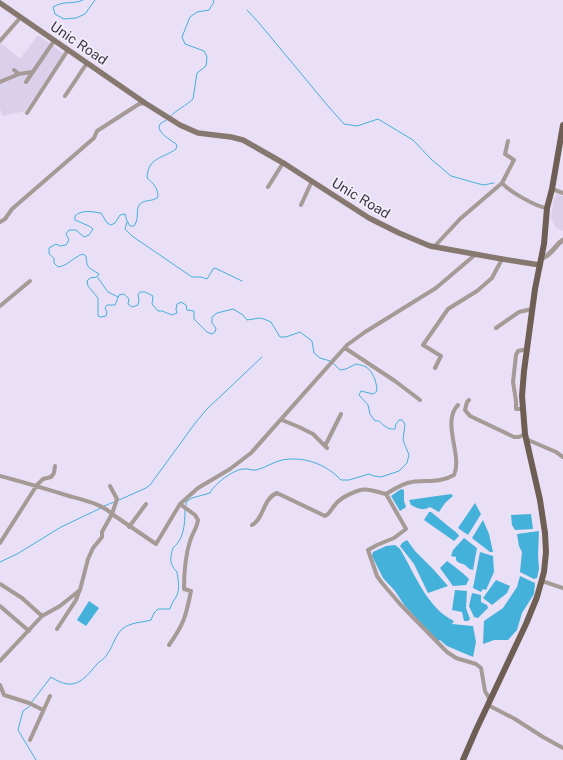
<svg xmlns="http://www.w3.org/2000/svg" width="563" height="760" viewBox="0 0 563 760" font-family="'Public Sans',sans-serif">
<rect width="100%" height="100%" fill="#e9dff6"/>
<path fill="#dbd0ec" d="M 38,35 L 64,54 L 25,111 L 3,116 L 0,109 L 0,45 L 1,43 L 20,59 Z
M 557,193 L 563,196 L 563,231 L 555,227 L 551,218 L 554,197 L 555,198 Z"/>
<path fill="#44b1da" d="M 401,489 L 404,490 L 404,501 L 406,507 L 400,511 L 391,496 Z
M 451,494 L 453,496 L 445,503 L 439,512 L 430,507 C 422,511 419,509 411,505 L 409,500 Z
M 475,503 L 481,514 L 468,535 L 458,528 Z
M 429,512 L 431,512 L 458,534 L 459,536 L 454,541 L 424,520 Z
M 531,514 L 533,529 L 515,530 L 512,525 L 511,515 Z
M 483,520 L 489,534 L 493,552 L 490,552 L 472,538 Z
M 539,531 L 538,555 L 539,569 L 537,578 L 534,579 L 520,572 L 522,552 L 519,546 L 517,534 Z
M 464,538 L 477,548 L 473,570 C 467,569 468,566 463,564 C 460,563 458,563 456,560 L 456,557 L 451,556 L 453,550 Z
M 407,540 L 415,551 L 433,569 L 448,586 L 428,593 L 414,564 L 400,546 L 402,543 Z
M 395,545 L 400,549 C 415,574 427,608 454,621 L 452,624 L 473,626 L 476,642 L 473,657 L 447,646 L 440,640 L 438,641 L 405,606 L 395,591 L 383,578 L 372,556 L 373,552 L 386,546 Z
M 480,552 L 493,556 L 494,572 L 486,590 L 483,589 L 481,592 L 473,588 Z
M 447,561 C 455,567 462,572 469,579 L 466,585 L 453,586 L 440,568 Z
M 520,576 L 535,583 L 534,594 L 522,613 L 517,630 L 508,640 L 494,640 L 483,644 L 484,621 L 503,608 L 517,587 Z
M 496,580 L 510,586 L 507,593 L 492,605 L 483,598 Z
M 455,590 L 467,591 L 466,608 L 470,619 L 468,621 L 464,621 L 462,612 L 452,610 Z
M 472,593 L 481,595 L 481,602 L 487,605 L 488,608 L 478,618 L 474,617 L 469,606 Z
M 89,601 L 99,608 L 86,626 L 77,620 Z"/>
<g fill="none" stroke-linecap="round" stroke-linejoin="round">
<path stroke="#44b1da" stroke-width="1" d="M 83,0 C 72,5 65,0 53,7 L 55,14 L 64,19 L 76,18 L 85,14 L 95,0
M 247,10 L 259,23 L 328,106 L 344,124 L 357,126 L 378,119 L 413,140 L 431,159 L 451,176 L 483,185 L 494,183
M 170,117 C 177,109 186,106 193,99 L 197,73 L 206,66 L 207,57 L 204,51 L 185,44 L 182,37 L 190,17 L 197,12 L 209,10 L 214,2 L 213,0
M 168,119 L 160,124 L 159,128 C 162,136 170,139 177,145 L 176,149 C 162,159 148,157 147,178 C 154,184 158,188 158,197 C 153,202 145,199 140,204 C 135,209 140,218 134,226 L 130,226 L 127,221 L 125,214 L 120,215 L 115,223 L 111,225 L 107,223 L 101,213 C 93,212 82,209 75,216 L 75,220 L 89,226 L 93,229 L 89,235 L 84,237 L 76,230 L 69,230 L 66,234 L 69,240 L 66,245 L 60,246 L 56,244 L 49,248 L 49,254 L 54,258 L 54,263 L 58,267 C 68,266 73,257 83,254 L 86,256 C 87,269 88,267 99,274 L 97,277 L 90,278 L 87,281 L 88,286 L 98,298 L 98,316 L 101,317 L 106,316 L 107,312 L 105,308 L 107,305 L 115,305 L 119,295 L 124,294 L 129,299 L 128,304 L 132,307 L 138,305 L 139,300 L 138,295 L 140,292 L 145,292 L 153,296 L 152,304 L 158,311 L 162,311 L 172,315 L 177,313 L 176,309 L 177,304 L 181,302 L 186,305 L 187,310 L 194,311 L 194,319 L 207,332 L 212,334 L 215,332 L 216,328 L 212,323 L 212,317 L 217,313 L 233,309 L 243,315 L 247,320 L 260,318 L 264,319 L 271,322 L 280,337 L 286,337 L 300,332 L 312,341 L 314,353 L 320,358 L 330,361
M 127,222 L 125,229 L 132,236 L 192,277 L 201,277 L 207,279 L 213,269 L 215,268 L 242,281
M 98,278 L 108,292 L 118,297
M 119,500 L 146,488 L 150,485 L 196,422 L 207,409 L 262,357
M 186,505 L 186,502 L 192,498 L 210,493 C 214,484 234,469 244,469 C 248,468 252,471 256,470 C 265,468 273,462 282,460 C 304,456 326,464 341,480 L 349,480 L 369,474 L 374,476 L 381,477 L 399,471 L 407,463 L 409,455 L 403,440 L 405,424 L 402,420 L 399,420 L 396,424 L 395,429 C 388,430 383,425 379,421 L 375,421 L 370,414 L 368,405 L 359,395 L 361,391 L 373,394 L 377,391 C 377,383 373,371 366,367 C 363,365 359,365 356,364 L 346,369 L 340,370 L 333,363
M 104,506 L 114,502
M 0,562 L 17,554 L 61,527 L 101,508
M 31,703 L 51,677 C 74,692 83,681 97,664 C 101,660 105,659 108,653 C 113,646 115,636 122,629 C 131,622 140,623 151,620 L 154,613 L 158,609 L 170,609 C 171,603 175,600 177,595 C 180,588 178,579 177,572 C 169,564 170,558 173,548 C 184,539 185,524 185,510
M 30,706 L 23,711 L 18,730 L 36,760"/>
<path stroke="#a59a95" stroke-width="4" d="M 0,41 L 20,18
M 14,70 L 19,74
M 0,82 L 19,74 L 32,72
M 26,82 L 54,41
M 65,96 L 87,63
M 27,113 L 68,50
M 502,183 C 509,191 536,207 547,208
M 268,187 L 283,163
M 552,189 L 563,193
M 301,205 L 312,181
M 0,222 L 5,219 L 12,209 L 94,138 L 97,131 L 139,104 L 145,103
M 434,247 L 460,219 L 502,183 L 514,160 L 505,154 L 508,141
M 0,306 L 30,281
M 496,328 L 519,312 L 532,309
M 345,348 L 395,381 L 420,400
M 435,368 L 441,356 L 423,345 L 448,309 L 477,291 L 492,278 L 502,259
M 469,400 L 467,402 L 465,410 L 470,416 L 514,437 L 519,437 L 525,434
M 523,409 L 516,409 L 516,401 L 513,382 L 516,355 L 518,351 L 527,349
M 282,420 L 299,427 L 313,434 L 327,448
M 526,439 L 556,452 L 563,457
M 325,446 L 341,414
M 0,476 C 23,482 46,489 69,496 C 83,500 102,504 112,514 L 117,499 L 110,486
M 386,494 L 406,529 L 394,538 L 377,545 L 368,550 L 377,576 L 382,583 L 400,604 L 447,652 L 456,658 L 476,664 L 481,668 L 485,691 L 490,700
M 252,525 C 264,519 263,498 277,493 L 325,516 C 330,514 331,509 335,505 C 339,499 344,497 350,494 C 365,486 370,490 386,494 C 394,489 403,483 412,482 C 426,480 441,483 454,475 C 463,456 441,422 458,405
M 129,527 L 146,504
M 0,543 L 37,485 L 43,479 L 51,477 L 54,473 L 55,466
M 542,581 L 563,588
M 0,584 L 22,598 L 42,616
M 0,606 L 29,631
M 57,629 L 76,600 L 79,592
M 169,645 C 184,624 186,616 191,591 L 184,589 C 184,572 185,557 190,541 C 192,534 197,528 198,520 L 195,515 L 180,504
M 0,661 L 42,616 L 60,606 L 80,590 L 88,559 L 93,548 L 102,537 L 102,532 L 112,514 L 156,544 L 180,504 L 198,488 L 230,469 L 251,453 L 347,345 L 365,332 L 436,288 L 476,254
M 0,685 L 4,695 L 29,703 L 43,710
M 488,705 L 515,719 L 543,737 L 563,748
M 30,740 L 50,696"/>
<path stroke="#a59a95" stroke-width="5" d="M 542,258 C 551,256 555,245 563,240"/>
<path stroke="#86776f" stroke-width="5.5" d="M 0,3 L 145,103 L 180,125 L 198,133 L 231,137 L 243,140 L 285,164 L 369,218 L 399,233 L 430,246 L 502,259 L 540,265"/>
<path stroke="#6f5e54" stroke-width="6" d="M 463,760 L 476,730 L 526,624 L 537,597 L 544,572 L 546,552 L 545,533 L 540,500 L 525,434 L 522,396 L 524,371 L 535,289 L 544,244 L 547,208 L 552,189 L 563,125"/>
</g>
<g text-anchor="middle" stroke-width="3.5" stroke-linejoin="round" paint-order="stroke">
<g font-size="14" fill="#3c3841" stroke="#f4eefc">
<text transform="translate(79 43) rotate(34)" y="5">Unic Road</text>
<text transform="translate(361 198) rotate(31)" y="5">Unic Road</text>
</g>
</g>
</svg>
